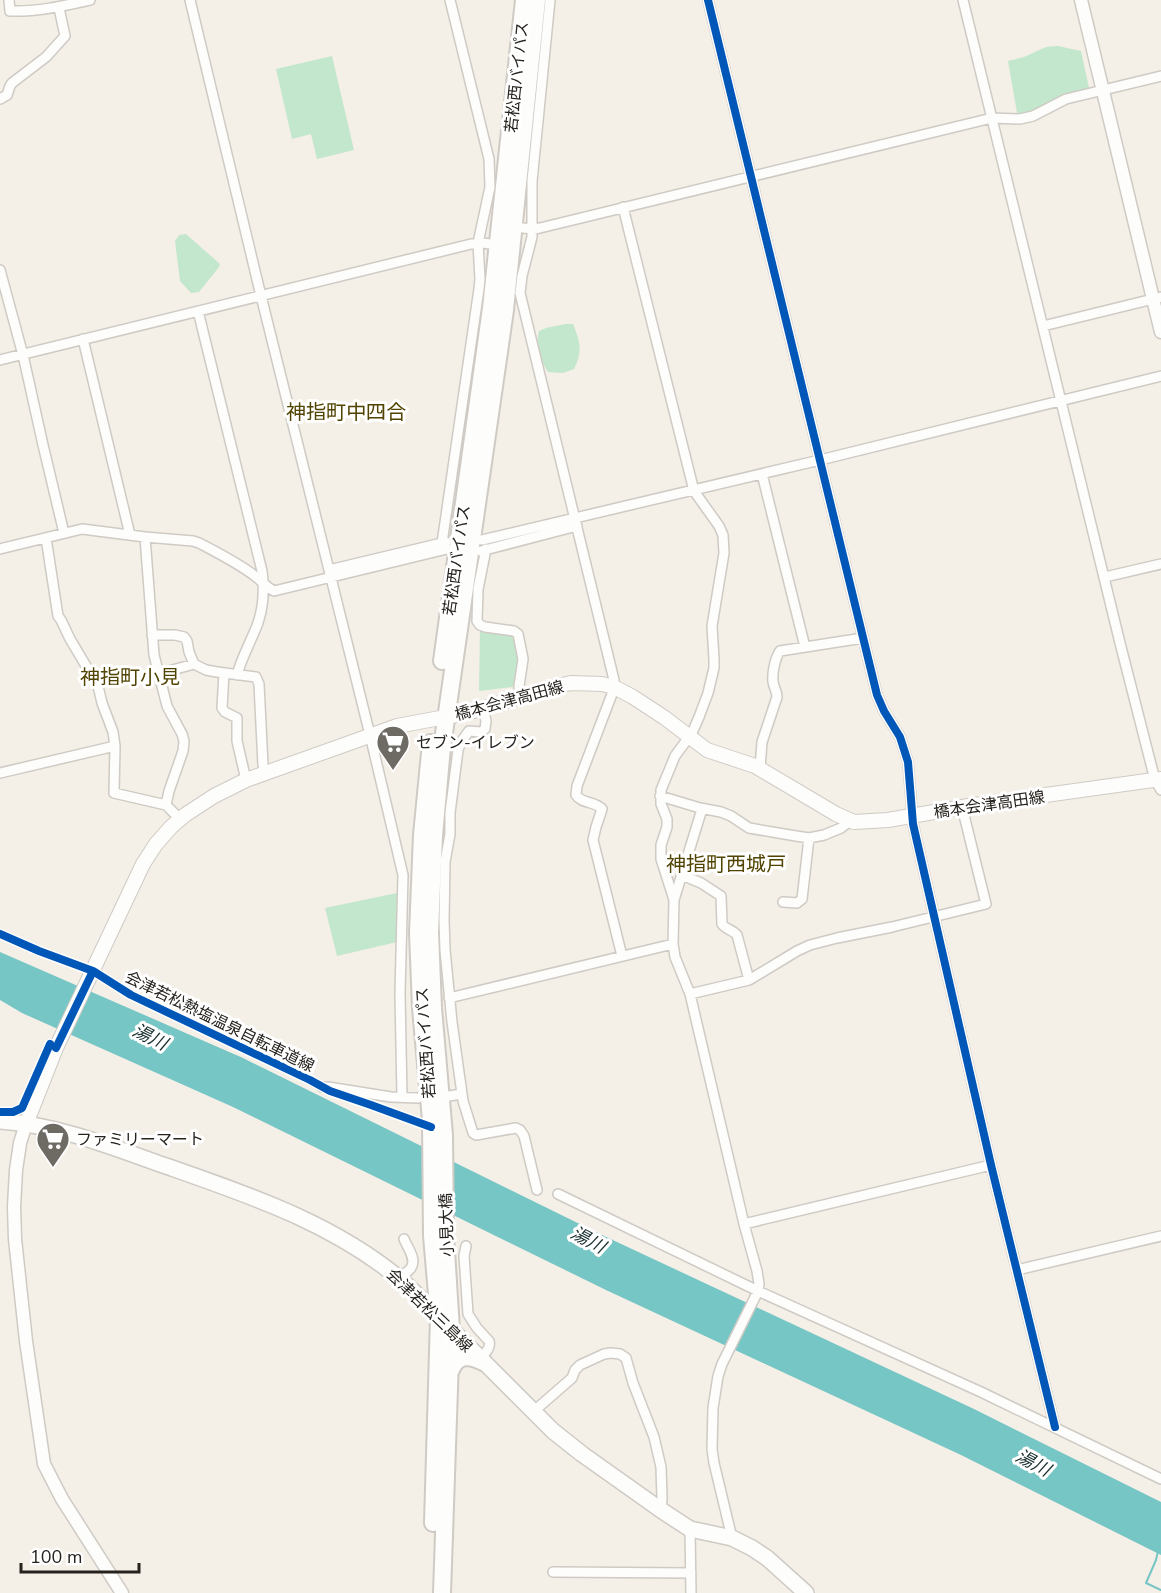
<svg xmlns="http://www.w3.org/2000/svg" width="1161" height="1593" viewBox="0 0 1161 1593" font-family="'Nunito Sans','Noto Sans JP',sans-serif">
<rect width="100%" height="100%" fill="#f4efe7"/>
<path fill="#c3e7cc" d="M 1058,46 L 1081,51 L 1089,88 L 1062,97 L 1028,114 L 1017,113 L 1008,61 L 1024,57 L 1046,47 Z
M 332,56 L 354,150 L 317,159 L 311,134 L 292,139 L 276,69 Z
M 186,234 L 220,264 L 219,267 L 199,292 L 191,293 L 180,281 L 175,241 L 179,235 Z
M 565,324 L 573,324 C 580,341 583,352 574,369 L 563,373 L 548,372 C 540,360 535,345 539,331 L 546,328 Z
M 480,629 L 514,633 L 521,663 L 515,686 L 513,687 L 479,691 Z
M 397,893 L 401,893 L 401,895 L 397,926 L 397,942 L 337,956 L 325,908 Z"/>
<path fill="#75c6c5" d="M 0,952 L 243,1058 L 602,1235 L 974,1409 L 1161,1502 L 1161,1555 L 961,1455 L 606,1290 L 233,1107 L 22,1013 L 0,1000 Z"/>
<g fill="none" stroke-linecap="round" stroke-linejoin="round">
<path stroke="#75c6c5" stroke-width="2" d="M 1158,1551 L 1156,1560 L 1146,1583 L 1161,1590"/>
<defs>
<path id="minor" d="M 9,0 L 10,11 C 37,12 63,6 90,0
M 190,0 L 261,296 L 370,735 L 403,875 L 400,993 L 402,1097
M 550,0 L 532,181 L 532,237 L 522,276 L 520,293 L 614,680 L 612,694 L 577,786 L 576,795 C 582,804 595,801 602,809 L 596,827 L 593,840 L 622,956
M 708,0 L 877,695 L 884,711 L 900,737 L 908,762 L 913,824 L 991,1165 L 1055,1427
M 963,0 L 1120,643 L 1155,780 L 1161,790
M 0,99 L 7,95 L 10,86 L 12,83 L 46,57 L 65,36 L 59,8
M 623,207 L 694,491 L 719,526 L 723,535 L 724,553 L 712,626 L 714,659 L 714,668 L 708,693 L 699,717 L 692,733 L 675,756 L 661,790 L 661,804 L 667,819 L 667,827 L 661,845 L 661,859 L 674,900 L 673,944 L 675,957 L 690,994 L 744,1224 L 757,1271 L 759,1284 L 758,1291 L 722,1364 L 718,1376 L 713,1408 L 712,1449 L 714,1463 L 732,1538
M 513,227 L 533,229 L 540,228 L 992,118 L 1020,119 L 1033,116 L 1066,99 L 1161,76
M 0,270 L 23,355 L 43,445 L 64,533
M 198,311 L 262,571 C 265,593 263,615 253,635 C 247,649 241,660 237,675
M 1043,326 L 1161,297
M 83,339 L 130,535
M 0,360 L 471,244 L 482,243 L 498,245
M 762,474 L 805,647
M 145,537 L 154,655 L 167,706 L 182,734 L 184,741 L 183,751 L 169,791 L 166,805
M 46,538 L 58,616 L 61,620 L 70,639 L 98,686 L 102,703 L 113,732 L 115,746 L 114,793 L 166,805 L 180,819
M 482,540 L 820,460 L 1161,376
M 442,543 L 479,289 L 480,279 L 478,243 L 490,187 L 489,159 L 450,0
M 0,549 L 82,529 L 145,537 L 193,541 L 199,543 C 218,553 238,563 255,576 C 262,581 266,587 274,591 L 447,549
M 486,549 L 478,589 L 477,621 L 480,625 L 485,627 L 514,631 L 518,634 L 523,659 L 519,686 L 520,697
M 481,551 L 577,526
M 329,570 L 446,542
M 1105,577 L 1161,564
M 152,635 L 175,635 L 184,637 L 187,641 L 189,652 L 194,664
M 224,673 L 222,708 L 225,712 L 237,718 L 237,741 L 246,780
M 158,674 L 194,664 L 206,670 L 217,672 L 256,677 L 259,684 L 263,765 L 265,773
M 483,708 L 486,721 L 485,729 L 481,732 L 469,731 L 461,742 L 458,750 L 450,813 L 450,834 L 445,862 L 444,920 L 445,950 L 452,1022 L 463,1101 L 473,1133 L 476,1135 L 516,1128 L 520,1130 L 524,1136 L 537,1190
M 760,768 L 762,742 L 777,697 C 777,691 774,688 773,682 C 772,673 775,658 780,651 L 863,638
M 0,773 L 115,746
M 660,796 L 700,808 L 721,812 L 731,816 L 749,828 L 796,836 L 809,838 L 824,835 L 841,828 L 850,821
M 682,875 L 701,883 L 721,896 L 722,924 C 725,929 733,930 737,935 L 749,980
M 674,900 L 702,809
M 783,902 L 797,903 L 802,899 L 809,838
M 690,994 L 749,980 L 797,951 L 810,945 L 837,938 L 892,927 L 986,904 L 962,807
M 449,998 L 673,944
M 322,1087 L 328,1087 L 391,1097 L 418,1098
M 449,1096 L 462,1094
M 558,1194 L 758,1291 L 981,1392 L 1161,1479
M 744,1224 L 991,1165
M 466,1246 L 464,1256 L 468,1314 L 477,1328 L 489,1341 C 491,1349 485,1353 479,1359
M 1017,1270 L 1161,1236
M 399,1279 C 402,1275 408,1272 411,1268 C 417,1259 407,1247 404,1239
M 534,1411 L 572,1378 L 575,1370 L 580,1365 L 604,1354 L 611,1353 L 620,1354 L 626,1358 L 633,1383 L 654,1437 L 661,1467 L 662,1499 L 661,1510
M 690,1529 L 691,1593
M 553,1572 L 691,1573"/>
<path id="tertiary" d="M 1081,0 L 1161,332
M 26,1124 L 20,1143 L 16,1170 L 14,1207 L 15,1239 L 26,1341 L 44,1464 L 62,1499 L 122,1593"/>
<path id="secondary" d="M 26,1124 L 56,1048 L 143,864 L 156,844 L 171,827 L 185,815 L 214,796 L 246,780 L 397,726 L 467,713 L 553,687 L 571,683 L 602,684 L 614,687 L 633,697 L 665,718 L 707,750 L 755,766 L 836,814 L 854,822 L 888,820 L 974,805 L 1161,779"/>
<path id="primary" d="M 0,1121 C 57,1125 109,1146 163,1165 C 249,1195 337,1224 407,1285 L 553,1431 L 582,1454 L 661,1510 L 690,1529 L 732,1538 L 752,1548 L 767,1558 L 806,1593"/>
<path id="trunk" d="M 442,661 L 491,308 L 524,0
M 431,743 L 422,835 L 418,933 L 421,1008 L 431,1120 L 432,1236 L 439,1317 L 433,1523
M 451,1370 C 457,1354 470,1355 483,1362
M 442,1593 L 451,1330 L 445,1235 L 444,1135 L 433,1008 L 430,932 L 434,836 L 442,747 L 505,310 L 537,0"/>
</defs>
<use href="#minor" stroke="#cfcac4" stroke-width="12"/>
<use href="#tertiary" stroke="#cfcac4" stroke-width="15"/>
<use href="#secondary" stroke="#cfcac4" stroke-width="16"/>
<use href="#primary" stroke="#cfcac4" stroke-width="18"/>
<use href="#trunk" stroke="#cfcac4" stroke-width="20"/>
<use href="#minor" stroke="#fdfdfb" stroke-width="9"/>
<use href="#tertiary" stroke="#fdfdfb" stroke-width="12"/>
<use href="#secondary" stroke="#fdfdfb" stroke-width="14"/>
<use href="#primary" stroke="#fdfdfb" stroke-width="15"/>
<use href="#trunk" stroke="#fdfdfb" stroke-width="16"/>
<defs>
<path id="cycleway" d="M 708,0 L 877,695 L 884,711 L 900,737 L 908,762 L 913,824 L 991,1165 L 1055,1427
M 0,934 L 39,951 L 93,971 L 131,995 L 310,1080 L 330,1091 L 371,1105 L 431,1127
M 56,1048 L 93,971
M 0,1112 L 13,1112 L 22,1108 L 50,1044"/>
</defs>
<use href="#cycleway" stroke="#fff" stroke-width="11"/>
<use href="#cycleway" stroke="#0057b8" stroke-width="8"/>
</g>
<defs>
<symbol id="supermarket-pin" viewBox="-11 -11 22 30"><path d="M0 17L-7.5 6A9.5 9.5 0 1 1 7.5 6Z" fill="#6e6a64" stroke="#fff"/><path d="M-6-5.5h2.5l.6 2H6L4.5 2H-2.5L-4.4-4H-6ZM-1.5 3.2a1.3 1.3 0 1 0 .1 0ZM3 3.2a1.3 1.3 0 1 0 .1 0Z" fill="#fff"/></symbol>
</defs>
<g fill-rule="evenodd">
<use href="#supermarket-pin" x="374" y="723" width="38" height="52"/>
<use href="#supermarket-pin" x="34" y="1120" width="38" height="52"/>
</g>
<g text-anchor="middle" stroke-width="6" stroke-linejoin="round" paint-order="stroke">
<g font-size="16" fill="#26221d" stroke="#fff">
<text transform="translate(516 77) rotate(-84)" y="6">若松西バイパス</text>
<text transform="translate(456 560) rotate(-82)" y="6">若松西バイパス</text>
<text transform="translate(509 700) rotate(-15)" y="6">橋本会津高田線</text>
<text transform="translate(989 804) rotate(-8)" y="6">橋本会津高田線</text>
<text transform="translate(220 1021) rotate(26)" y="6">会津若松熱塩温泉自転車道線</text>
<text transform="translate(425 1043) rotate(-94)" y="6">若松西バイパス</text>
<text transform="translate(446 1225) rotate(-92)" y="6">小見大橋</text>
<text transform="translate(430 1310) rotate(44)" y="6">会津若松三島線</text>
</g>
<g font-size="16" fill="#26221d" stroke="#fff" text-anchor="start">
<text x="416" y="748">セブン-イレブン</text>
<text x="76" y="1145">ファミリーマート</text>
</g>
<g font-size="18" font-style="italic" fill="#182d2d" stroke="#fff">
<text transform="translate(150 1037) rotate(26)" y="6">湯川</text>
<text transform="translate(588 1240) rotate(28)" y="6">湯川</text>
<text transform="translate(1033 1463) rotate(28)" y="6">湯川</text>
</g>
<g font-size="20" fill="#514300" stroke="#fff">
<text x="346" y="419">神指町中四合</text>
<text x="130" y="684">神指町小見</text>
<text x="726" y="871">神指町西城戸</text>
</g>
</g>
<path d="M21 1563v9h118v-9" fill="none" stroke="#26221d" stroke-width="3"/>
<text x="30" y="1563" font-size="18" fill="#26221d" stroke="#ffffff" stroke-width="4.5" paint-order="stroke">100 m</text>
</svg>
